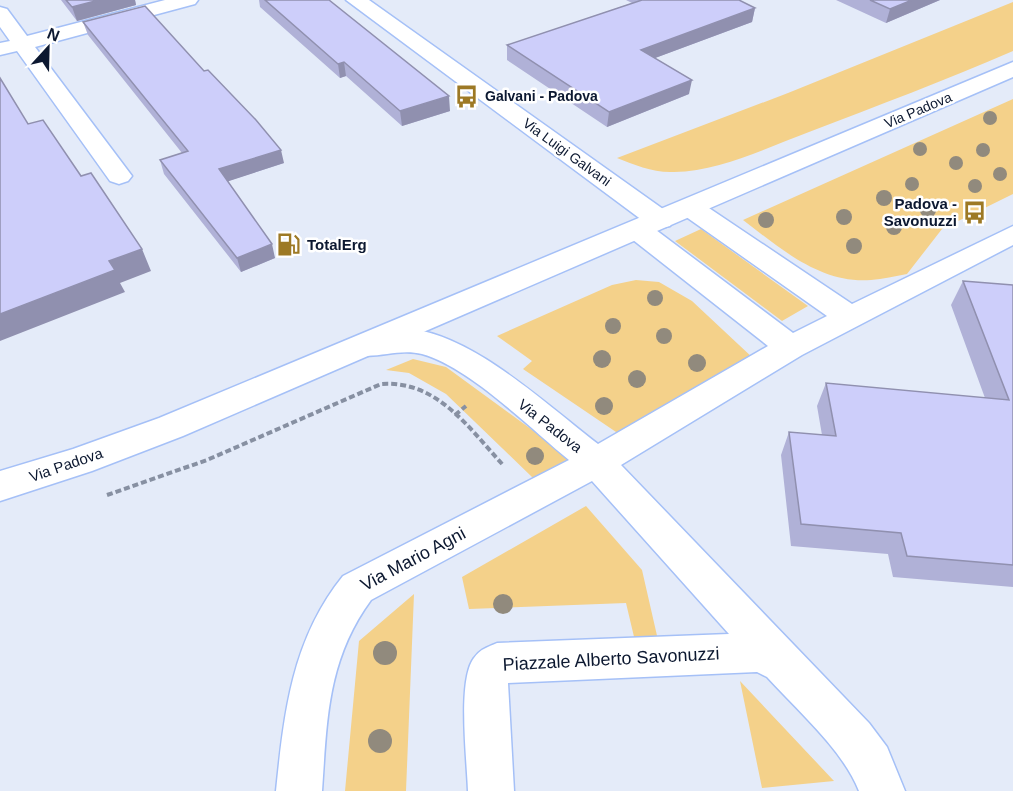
<svg xmlns="http://www.w3.org/2000/svg" width="1013" height="791" viewBox="0 0 1013 791" font-family="Arial,sans-serif">
<rect width="100%" height="100%" fill="#e4ebf9"/>
<path fill="#f4d18a" d="M 1013,2 L 1013,51 C 946,80 877,106 809,132 C 766,148 720,171 674,172 C 653,173 635,165 617,158 L 788,93 Z
M 1013,99 L 1013,194 L 942,229 L 907,274 C 895,276 883,279 871,280 C 820,284 780,248 743,220 Z
M 701,229 L 808,306 L 782,321 L 675,241 Z
M 636,280 L 659,282 L 692,301 L 754,359 L 619,434 L 523,369 L 532,361 L 497,336 L 612,285 Z
M 413,359 L 446,367 L 572,459 L 533,478 L 446,394 L 409,373 L 386,370 Z
M 586,506 L 642,570 L 658,640 L 635,641 L 626,603 L 469,609 L 462,577 Z
M 414,594 L 406,791 L 345,791 L 359,641 Z
M 740,681 L 834,781 L 762,788 Z"/>
<g fill="none" stroke-linecap="round" stroke-linejoin="round">
<defs>
<path id="minor" d="M 165,0 L 198,0 L 195,4 L 35,47 L 132,176 L 128,181 L 119,184 L 110,181 L 17,51 L 0,55 L 0,43 L 10,41 L 0,27 L 0,7 L 7,9 L 27,36 Z
M 346,0 L 369,0 L 670,214 L 673,220 L 670,226 L 660,228 L 650,226 Z
M 691,200 L 700,202 L 852,304 L 1013,226 L 1013,245 L 802,355 L 621,465 L 869,723 L 887,747 L 905,791 L 859,791 C 843,750 797,710 767,677 L 757,672 L 508,683 L 514,791 L 468,791 C 467,760 457,680 474,658 C 480,649 488,647 497,643 L 729,634 L 592,481 L 371,600 C 327,660 327,720 322,791 L 276,791 C 284,713 292,639 343,576 L 569,460 C 530,428 469,367 422,354 C 398,348 376,360 353,354 L 348,346 L 353,338 C 368,334 386,330 403,329 C 466,328 549,407 598,444 L 768,346 L 628,236 L 624,230 L 628,224 L 638,222 L 648,224 L 793,333 L 827,316 L 682,214 L 678,208 L 682,202 Z"/>
<path id="secondary" d="M 1013,62 L 1013,77 L 183,436 L 92,471 L 0,501 L 0,471 L 73,449 L 159,418 Z"/>
</defs>
<use href="#minor" stroke="#a5c0f7" stroke-width="3"/>
<use href="#secondary" stroke="#a5c0f7" stroke-width="3"/>
<path stroke="#8790a2" stroke-width="4" stroke-dasharray="6 3" stroke-linecap="butt" d="M 455,415 L 466,406
M 107,495 L 207,460 L 381,384 C 437,380 469,428 503,465"/>
<use href="#minor" fill="#fff" fill-rule="evenodd"/>
<use href="#secondary" fill="#fff" fill-rule="evenodd"/>
</g>
<g fill="#918a7d">
<circle cx="990" cy="118" r="7"/>
<circle cx="920" cy="149" r="7"/>
<circle cx="983" cy="150" r="7"/>
<circle cx="956" cy="163" r="7"/>
<circle cx="1000" cy="174" r="7"/>
<circle cx="912" cy="184" r="7"/>
<circle cx="975" cy="186" r="7"/>
<circle cx="884" cy="198" r="8"/>
<circle cx="928" cy="210" r="8"/>
<circle cx="844" cy="217" r="8"/>
<circle cx="766" cy="220" r="8"/>
<circle cx="894" cy="227" r="8"/>
<circle cx="854" cy="246" r="8"/>
<circle cx="655" cy="298" r="8"/>
<circle cx="613" cy="326" r="8"/>
<circle cx="664" cy="336" r="8"/>
<circle cx="602" cy="359" r="9"/>
<circle cx="697" cy="363" r="9"/>
<circle cx="637" cy="379" r="9"/>
<circle cx="604" cy="406" r="9"/>
<circle cx="535" cy="456" r="9"/>
<circle cx="503" cy="604" r="10"/>
<circle cx="385" cy="653" r="12"/>
<circle cx="380" cy="741" r="12"/>
</g>
<path fill="#b0b1d7" d="M 61,0 L 135,0 L 136,5 L 77,21 Z
M 259,0 L 329,0 L 450,111 L 402,126 L 346,76 L 340,78 L 260,7 Z
M 626,0 L 739,0 L 755,8 L 752,22 L 655,58 L 689,94 L 607,127 L 507,60 L 507,45 L 632,3 Z
M 836,0 L 940,0 L 886,23 Z
M 83,22 L 284,163 L 228,181 L 275,258 L 241,272 L 164,174 L 160,160 L 182,153 L 88,35 Z
M 963,281 L 1013,285 L 1013,587 L 893,577 L 888,554 L 791,546 L 781,455 L 789,432 L 822,435 L 817,406 L 826,383 L 985,398 L 951,305 Z"/>
<path fill="#9090af" d="M 99,0 L 135,0 L 136,5 L 77,21 L 72,7 Z
M 912,0 L 940,0 L 886,23 L 890,9 Z
M 755,8 L 752,22 L 639,64 L 641,50 Z
M 344,62 L 346,76 L 340,78 L 338,64 Z
M 692,80 L 689,94 L 607,127 L 609,112 Z
M 449,96 L 450,111 L 402,126 L 400,111 Z
M 281,150 L 284,163 L 223,183 L 219,169 Z
M 272,244 L 275,258 L 241,272 L 237,258 Z
M 142,249 L 151,271 L 120,283 L 125,292 L 0,341 L 0,314 L 109,261 Z"/>
<path fill="#cdcefa" stroke="#9090af" stroke-width="1.5" d="M 66,0 L 99,0 L 72,7 Z
M 265,0 L 329,0 L 449,96 L 400,111 L 344,62 L 338,64 Z
M 642,0 L 739,0 L 755,8 L 641,50 L 692,80 L 609,112 L 507,45 Z
M 870,0 L 912,0 L 890,9 Z
M 145,6 L 204,71 L 208,70 L 256,120 L 281,150 L 219,169 L 272,244 L 237,258 L 160,160 L 188,151 L 83,22 Z
M 0,78 L 28,124 L 43,120 L 81,176 L 91,173 L 142,249 L 109,261 L 115,270 L 0,314 Z
M 963,281 L 1013,285 L 1013,565 L 907,556 L 901,533 L 801,524 L 789,432 L 836,436 L 826,383 L 1009,400 Z"/>
<defs>
<symbol id="bus-bare" viewBox="-9 -9 18 18"><path d="M-5-6H5V4H4V6H2V4H-2V6H-4V4H-5ZM-3.5-4V0h7V-4ZM-3.5 1.2v1.5H-2V1.2ZM2 1.2v1.5H3.5V1.2Z" fill="#9d7925" stroke="#fff" stroke-width="2.5" paint-order="stroke"/></symbol>
<symbol id="fuel-bare" viewBox="-9 -9 18 18"><path d="M-5.5-6h7V0h2V4h1.3V-2.5L3-4.5l.8-.8L6-3V5H2.5V1h-1V6h-7ZM-4.2-4.7v3.2H.2V-4.7Z" fill="#9d7925" stroke="#fff" stroke-width="2.5" paint-order="stroke"/></symbol>
</defs>
<g fill-rule="evenodd">
<use href="#bus-bare" x="450" y="80" width="33" height="33"/>
<use href="#bus-bare" x="958" y="196" width="33" height="33"/>
<use href="#fuel-bare" x="272" y="228" width="33" height="33"/>
</g>
<g text-anchor="middle" stroke-width="5" stroke-linejoin="round" paint-order="stroke">
<g font-size="14" font-weight="bold" fill="#0c1830" stroke="#fff" text-anchor="start">
<text x="485" y="101">Galvani - Padova</text>
</g>
<g font-size="14" fill="#0c1830" stroke="#fff">
<text transform="translate(918 110) rotate(-23)" y="5">Via Padova</text>
<text transform="translate(567 152) rotate(36)" y="5">Via Luigi Galvani</text>
</g>
<g font-size="15" font-weight="bold" fill="#0c1830" stroke="#fff" text-anchor="end">
<text x="957" y="209">Padova -<tspan x="957" dy="17">Savonuzzi</tspan></text>
<text x="307" y="250" text-anchor="start">TotalErg</text>
</g>
<g font-size="15" fill="#0c1830" stroke="#fff">
<text transform="translate(550 426) rotate(38)" y="5">Via Padova</text>
<text transform="translate(66 465) rotate(-19)" y="5">Via Padova</text>
</g>
<g font-size="18" fill="#0c1830" stroke="#fff">
<text transform="translate(413 559) rotate(-28)" y="6">Via Mario Agni</text>
<text transform="translate(611 659) rotate(-3)" y="6">Piazzale Alberto Savonuzzi</text>
</g>
</g>
<g transform="translate(48 48) rotate(22)" stroke="#ffffff" stroke-width="4.5" paint-order="stroke">
<path d="M0-4.5L10 22L0 15L-10 22Z" fill="#0c1830"/>
<text y="-9" font-size="16" font-weight="bold" text-anchor="middle" fill="#0c1830">N</text>
</g>
</svg>
